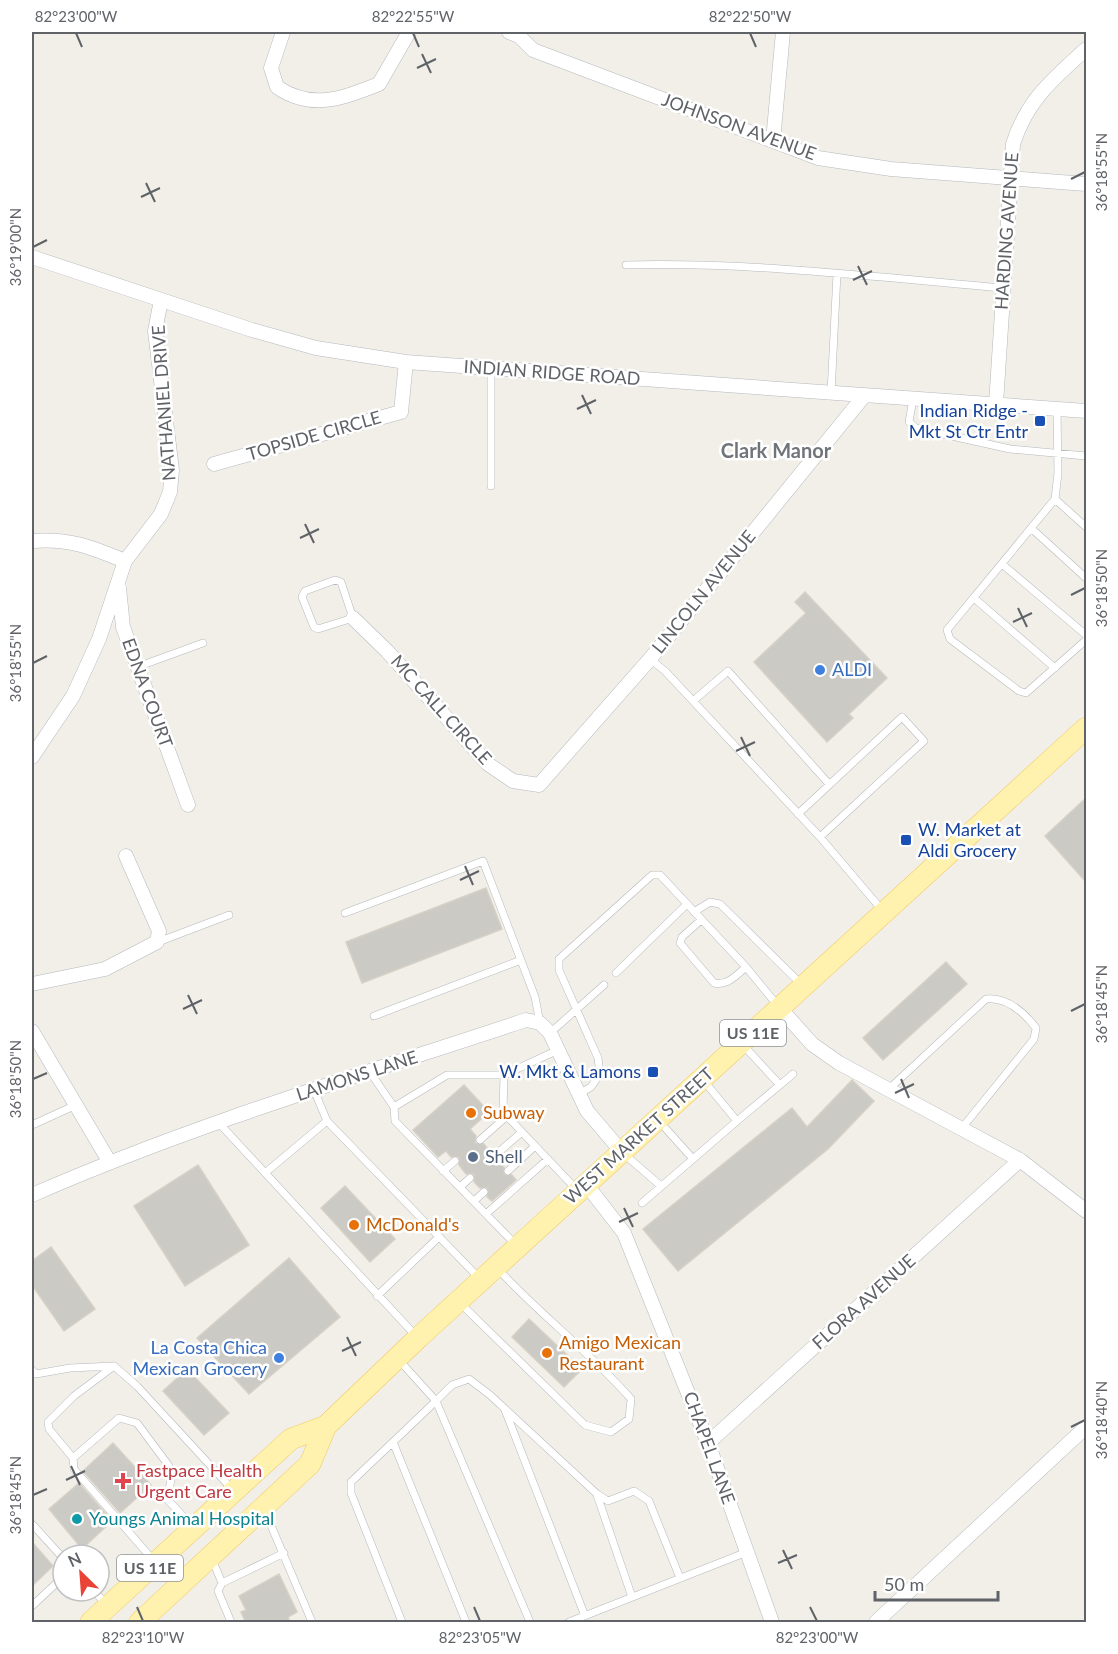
<svg xmlns="http://www.w3.org/2000/svg" width="1118" height="1654" viewBox="0 0 1118 1654" font-family="Lato,sans-serif">
<rect width="100%" height="100%" fill="#f1efe8"/>
<path fill="#cccac5" stroke="#d6d1c6" stroke-width="1.5" d="M 805,592 L 887,678 L 849,714 L 853,718 L 827,742 L 754,662 L 806,613 L 795,602 Z
M 1086,798 L 1086,882 L 1045,836 Z
M 486,888 L 502,929 L 362,983 L 346,942 Z
M 946,962 L 967,984 L 883,1060 L 863,1038 Z
M 852,1080 L 874,1101 L 828,1149 L 678,1271 L 643,1229 L 792,1108 L 807,1127 Z
M 464,1085 L 489,1112 L 470,1129 L 476,1136 L 475,1143 L 484,1144 L 490,1152 L 490,1160 L 498,1160 L 504,1167 L 504,1174 L 512,1175 L 516,1180 L 492,1201 L 487,1197 L 488,1188 L 480,1188 L 474,1182 L 474,1174 L 466,1174 L 459,1165 L 459,1157 L 451,1157 L 446,1151 L 438,1157 L 413,1130 Z
M 198,1165 L 249,1245 L 185,1286 L 134,1206 Z
M 345,1186 L 395,1239 L 370,1262 L 321,1208 Z
M 51,1247 L 95,1309 L 64,1331 L 32,1285 L 32,1261 Z
M 289,1258 L 340,1317 L 249,1394 L 197,1338 Z
M 529,1319 L 582,1369 L 564,1387 L 512,1337 Z
M 187,1369 L 229,1413 L 204,1435 L 163,1391 Z
M 113,1443 L 151,1485 L 120,1513 L 83,1471 Z
M 79,1483 L 112,1521 L 82,1549 L 49,1509 Z
M 32,1542 L 53,1566 L 32,1586 Z
M 279,1574 L 297,1612 L 288,1617 L 290,1623 L 246,1623 L 241,1612 L 246,1610 L 239,1596 Z"/>
<g fill="none" stroke-linecap="round" stroke-linejoin="round">
<defs>
<path id="service" d="M 626,265 C 751,262 878,277 1003,288
M 831,393 L 837,274
M 913,399 L 909,422 L 916,428 L 1010,449 L 1086,456
M 1057,409 L 1058,473 L 1055,499 L 947,630 L 950,639 L 1019,691 L 1026,693 L 1086,640
M 491,486 L 491,368
M 1055,499 L 1086,527
M 1031,528 L 1086,578
M 1002,564 L 1086,635
M 335,580 L 341,582 L 353,618 L 318,629 L 314,627 L 302,597 L 305,591 Z
M 974,598 L 1055,668
M 650,659 L 665,671 L 820,837 L 882,910
M 137,667 L 203,643
M 693,701 L 728,671 L 829,784
M 798,814 L 902,717 L 924,741 L 820,837
M 694,912 L 710,902 L 720,904 L 802,985
M 345,913 L 483,861 L 535,997 L 540,1023
M 701,920 L 682,937 L 680,943 L 714,983 C 727,986 737,975 746,967
M 158,942 L 229,915
M 616,973 L 686,905
M 374,1016 L 521,960
M 550,1033 L 604,985
M 743,1045 L 780,1085
M 370,1072 L 394,1107 L 395,1121 L 517,1246
M 504,1075 L 503,1112 L 577,1190
M 890,1088 L 986,999 C 1007,997 1023,1011 1036,1028 L 1034,1039 L 962,1128
M 314,1090 L 327,1121 L 479,1278
M 579,1094 L 591,1087 L 600,1074 L 598,1058 L 559,970 L 559,959 L 652,875 L 660,875 L 746,967 L 778,1006
M 394,1107 L 447,1075 L 504,1075 L 558,1050
M 659,1121 L 693,1159
M 737,1121 L 793,1074
M 218,1122 L 416,1336
M 32,1125 L 76,1105
M 480,1140 L 507,1116
M 624,1154 L 661,1186
M 494,1156 L 522,1132
M 443,1171 L 455,1161
M 508,1171 L 535,1146
M 265,1173 L 327,1121
M 460,1187 L 470,1178
M 474,1201 L 484,1192
M 642,1203 L 737,1121 L 704,1081
M 486,1214 L 548,1159
M 377,1296 L 439,1237
M 460,1303 L 585,1425 L 611,1432 L 629,1419 L 631,1399 C 590,1352 540,1315 498,1269
M 399,1360 L 436,1401 L 351,1482 L 351,1493 L 402,1622
M 32,1370 L 36,1374 L 70,1368 L 114,1366 L 137,1386 L 232,1489
M 505,1410 L 585,1616
M 393,1442 L 466,1622
M 73,1458 L 49,1429 L 48,1422 L 74,1396 L 114,1366
M 597,1495 L 632,1597
M 264,1509 L 312,1622
M 32,1524 L 63,1558
M 212,1559 L 222,1583 L 218,1591 L 231,1622
M 154,1561 L 74,1469 L 73,1458 L 119,1418 L 137,1423 L 169,1466 L 172,1475 L 167,1499 L 192,1526
M 222,1583 L 284,1553
M 94,1591 L 107,1605
M 32,1606 L 63,1577
M 530,1622 L 436,1401 L 452,1385 L 469,1379 L 490,1395 L 597,1494 L 608,1501 L 634,1491 L 649,1501 L 680,1578
M 569,1622 L 747,1552"/>
<path id="minor" d="M 283,32 L 271,68 L 277,87 C 312,111 343,98 379,84 L 409,32
M 509,32 L 519,36 L 533,50 L 818,158 L 891,169 L 1086,184
M 773,141 L 783,32
M 32,257 L 252,330 L 316,348 L 406,362 L 1086,411
M 996,404 L 1013,144 C 1027,100 1053,79 1086,49
M 214,464 L 401,412 L 406,362
M 32,541 C 69,538 91,547 125,561
M 119,588 L 123,627 L 188,805
M 353,618 L 387,651 L 488,764 L 513,781 L 539,785 L 650,659 L 864,396
M 32,757 L 73,696 L 99,639 L 125,561 L 161,514 L 170,492 L 172,470 L 155,331 L 161,300
M 32,984 L 105,969 L 157,942 L 159,931 L 126,856
M 780,1008 L 812,1044 L 839,1063 L 1020,1160 L 1086,1211
M 32,1031 L 109,1161
M 586,1184 L 624,1233 L 708,1443 L 772,1622
M 32,1195 C 192,1125 360,1075 526,1020 L 540,1023 L 550,1033 L 587,1111 L 622,1152
M 708,1443 L 1020,1160
M 876,1622 L 1086,1427"/>
<path id="primary" d="M 91,1622 L 291,1439 L 326,1426
M 140,1622 L 310,1464 L 326,1426 L 418,1338 L 1086,728"/>
</defs>
<use href="#service" stroke="#b5b8bc" stroke-width="8"/>
<use href="#minor" stroke="#b5b8bc" stroke-width="15"/>
<use href="#primary" stroke="#f2c960" stroke-width="22"/>
<use href="#service" stroke="#fff" stroke-width="7"/>
<use href="#minor" stroke="#fff" stroke-width="14"/>
<use href="#primary" stroke="#fff2af" stroke-width="21"/>
</g>
<path fill="none" stroke="#5f6368" stroke-width="2" d="M 76,33 L 82,47M 413,33 L 419,47M 750,33 L 756,47M 422,54 L 431,73M 417,68 L 436,59M 1071,179 L 1085,172M 146,183 L 155,202M 141,197 L 160,188M 33,247 L 47,240M 858,266 L 867,285M 853,280 L 872,271M 582,395 L 591,414M 577,409 L 596,400M 305,524 L 314,543M 300,538 L 319,529M 1071,595 L 1085,588M 1018,608 L 1027,627M 1013,622 L 1032,613M 33,663 L 47,656M 741,737 L 750,756M 736,751 L 755,742M 465,866 L 473,885M 460,880 L 479,871M 188,995 L 197,1014M 183,1009 L 202,1000M 1071,1011 L 1085,1004M 33,1079 L 47,1073M 901,1079 L 909,1098M 895,1093 L 914,1084M 624,1208 L 633,1227M 619,1222 L 638,1213M 347,1337 L 356,1356M 342,1351 L 361,1342M 1071,1427 L 1085,1420M 71,1466 L 80,1485M 66,1480 L 85,1471M 33,1495 L 47,1489M 783,1550 L 792,1569M 778,1563 L 797,1555M 137,1607 L 143,1621M 474,1607 L 480,1621M 810,1607 L 817,1621"/>
<g fill="#1a4fb4" stroke="#fff" stroke-width="2">
<rect x="1034" y="415" width="12" height="12" rx="3"/>
<rect x="900" y="834" width="12" height="12" rx="3"/>
<rect x="647" y="1066" width="12" height="12" rx="3"/>
</g>
<g fill="#3f7fe0" stroke="#fff" stroke-width="2">
<circle cx="820" cy="670" r="6"/>
<circle cx="279" cy="1358" r="6"/>
</g>
<g fill="#e8710a" stroke="#fff" stroke-width="2">
<circle cx="471" cy="1113" r="6"/>
<circle cx="354" cy="1225" r="6"/>
<circle cx="547" cy="1353" r="6"/>
</g>
<circle fill="#5c6f8a" stroke="#fff" stroke-width="2" cx="473" cy="1157" r="6"/>
<path fill="#e0444e" stroke="#fff" stroke-width="2" d="M120 1472h6v6h6v6h-6v6h-6v-6h-6v-6h6z"/>
<circle fill="#0f9aa8" stroke="#fff" stroke-width="2" cx="77" cy="1519" r="6"/>
<g text-anchor="middle" stroke-width="5" stroke-linejoin="round" paint-order="stroke">
<g fill="#fff" stroke="#8f9295" stroke-width="1.5">
<rect x="720" y="1020" width="66" height="26" rx="4.5"/>
<rect x="117" y="1555" width="66" height="26" rx="4.5"/>
</g>
<g font-size="16" font-weight="bold" fill="#5f6368">
<text x="753" y="1039">US 11E</text>
<text x="150" y="1574">US 11E</text>
</g>
<g font-size="18" fill="#5f6368" stroke="#fff">
<text transform="translate(739 127) rotate(20)" y="6">JOHNSON AVENUE</text>
<text transform="translate(1007 231) rotate(-86)" y="6">HARDING AVENUE</text>
<text transform="translate(552 373) rotate(4)" y="6">INDIAN RIDGE ROAD</text>
<text transform="translate(164 403) rotate(-94)" y="6">NATHANIEL DRIVE</text>
<text transform="translate(314 436) rotate(-16)" y="6">TOPSIDE CIRCLE</text>
<text transform="translate(704 592) rotate(-51)" y="6">LINCOLN AVENUE</text>
<text transform="translate(147 693) rotate(70)" y="6">EDNA COURT</text>
<text transform="translate(441 710) rotate(48)" y="6">MC CALL CIRCLE</text>
<text transform="translate(357 1076) rotate(-18)" y="6">LAMONS LANE</text>
<text transform="translate(639 1136) rotate(-42)" y="6">WEST MARKET STREET</text>
<text transform="translate(864 1302) rotate(-42)" y="6">FLORA AVENUE</text>
<text transform="translate(709 1448) rotate(70)" y="6">CHAPEL LANE</text>
</g>
<g font-size="18" fill="#164399" stroke="#fff" text-anchor="end">
<text x="1028" y="417">Indian Ridge -<tspan x="1028" dy="21">Mkt St Ctr Entr</tspan></text>
<text x="918" y="836" text-anchor="start">W. Market at<tspan x="918" dy="21">Aldi Grocery</tspan></text>
<text x="641" y="1078">W. Mkt &amp; Lamons</text>
</g>
<g font-size="18" fill="#366cbe" stroke="#fff" text-anchor="start">
<text x="832" y="676">ALDI</text>
<text x="267" y="1354" text-anchor="end">La Costa Chica<tspan x="267" dy="21">Mexican Grocery</tspan></text>
</g>
<g font-size="18" fill="#c56008" stroke="#fff" text-anchor="start">
<text x="483" y="1119">Subway</text>
<text x="366" y="1231">McDonald's</text>
<text x="559" y="1349">Amigo Mexican<tspan x="559" dy="21">Restaurant</tspan></text>
</g>
<g font-size="18" fill="#4e5e75" stroke="#fff" text-anchor="start">
<text x="485" y="1163">Shell</text>
</g>
<g font-size="18" fill="#be3a42" stroke="#fff" text-anchor="start">
<text x="136" y="1477">Fastpace Health<tspan x="136" dy="21">Urgent Care</tspan></text>
</g>
<g font-size="18" fill="#0d838f" stroke="#fff" text-anchor="start">
<text x="89" y="1525">Youngs Animal Hospital</text>
</g>
<g font-size="20" font-weight="bold" fill="#70757a" stroke="#fff">
<text x="776" y="458">Clark Manor</text>
</g>
</g>
<rect width="1118" height="1654" fill="none" stroke="#ffffff" stroke-width="66"/>
<g transform="translate(81 1573) rotate(335)"><circle r="28" fill="#ffffff" stroke="#bfc1c3" stroke-width="1.5"/>
<path d="M0-4.5L10 22L0 15L-10 22Z" fill="#ea4335"/>
<text y="-9" font-size="16" font-weight="bold" text-anchor="middle" fill="#5f6368">N</text>
</g>
<path d="M875 1591v9h123v-9" fill="none" stroke="#5f6368" stroke-width="3"/>
<text x="884" y="1591" font-size="18" fill="#5f6368" stroke="#ffffff" stroke-width="4.5" paint-order="stroke">50 m</text>
<rect x="33" y="33" width="1052" height="1588" fill="none" stroke="#5f6368" stroke-width="2"/>
<g font-size="15" text-anchor="middle" fill="#5f6368">
<text x="76" y="22">82°23'00"W</text>
<text x="413" y="22">82°22'55"W</text>
<text x="750" y="22">82°22'50"W</text>
<text transform="translate(1102 172) rotate(-90)" y="5">36°18'55"N</text>
<text transform="translate(16 247) rotate(-90)" y="5">36°19'00"N</text>
<text transform="translate(1102 588) rotate(-90)" y="5">36°18'50"N</text>
<text transform="translate(16 663) rotate(-90)" y="5">36°18'55"N</text>
<text transform="translate(1102 1004) rotate(-90)" y="5">36°18'45"N</text>
<text transform="translate(16 1079) rotate(-90)" y="5">36°18'50"N</text>
<text transform="translate(1102 1420) rotate(-90)" y="5">36°18'40"N</text>
<text transform="translate(16 1495) rotate(-90)" y="5">36°18'45"N</text>
<text x="143" y="1643">82°23'10"W</text>
<text x="480" y="1643">82°23'05"W</text>
<text x="817" y="1643">82°23'00"W</text>
</g>
</svg>
